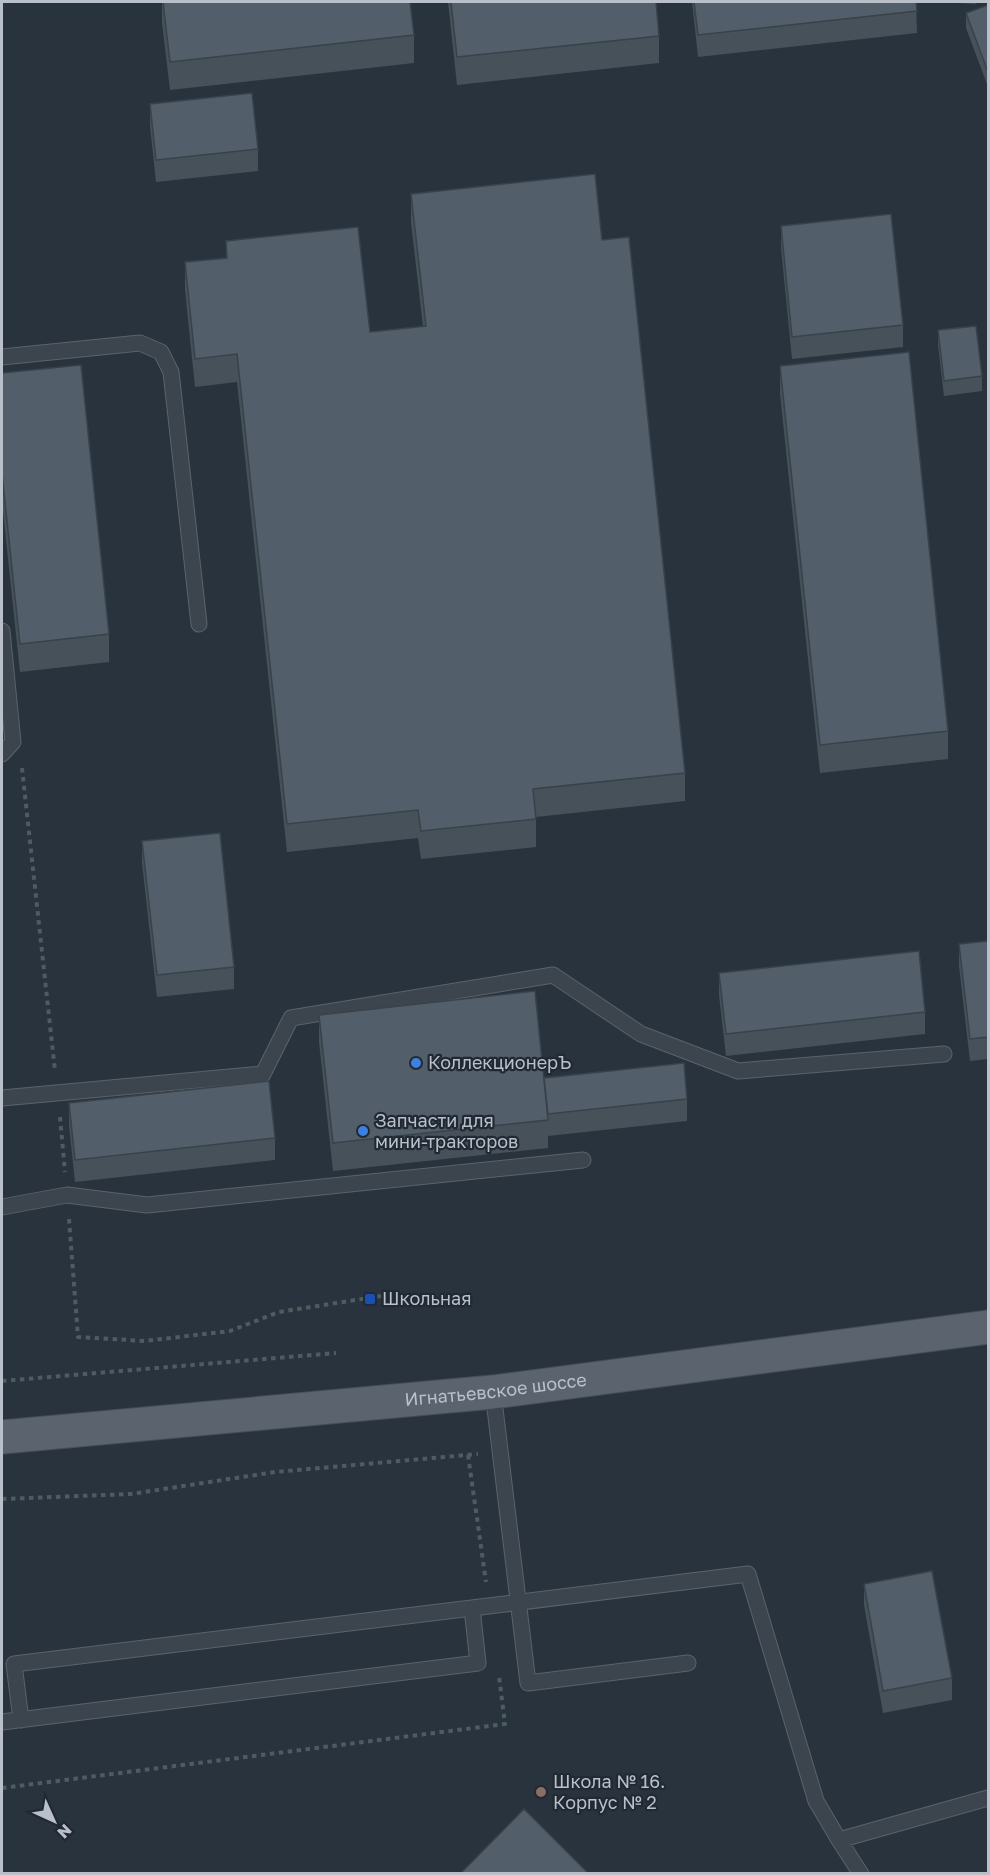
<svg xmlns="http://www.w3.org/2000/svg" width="990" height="1875" viewBox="0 0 990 1875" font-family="'Golos Text',sans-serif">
<rect width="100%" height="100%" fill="#29333e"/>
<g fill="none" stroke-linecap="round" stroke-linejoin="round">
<defs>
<path id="service" d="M 2,357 L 140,343 L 161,352 L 171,372 L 199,624
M 2,631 L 13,742 L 2,754
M 2,1098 L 263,1074 L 291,1018 L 553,975 L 641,1034 L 738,1071 L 944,1054
M 2,1207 L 67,1195 L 147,1205 L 583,1160
M 493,1392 L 528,1683 L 688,1663
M 21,1720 L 14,1664 L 472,1608
M 2,1722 L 478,1663 L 472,1608 L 748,1574 L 816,1801 L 839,1840 L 988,1798
M 839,1840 L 861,1874"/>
<g id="primary">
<path id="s1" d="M 2,1437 L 493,1392 L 988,1327"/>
</g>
</defs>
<use href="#service" stroke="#5a636c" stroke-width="17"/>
<use href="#primary" stroke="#464e58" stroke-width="35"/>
<path stroke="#4b5d5e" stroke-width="4" stroke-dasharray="4.5 4.5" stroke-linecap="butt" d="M 22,768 L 55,1071
M 60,1117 L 65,1172
M 69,1219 L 78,1337 L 145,1341 L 230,1331 L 279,1312 L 381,1296
M 2,1381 L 336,1353
M 468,1455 L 486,1582
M 2,1499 L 131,1494 L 275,1472 L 478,1454
M 2,1788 L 505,1724 L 499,1676"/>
<use href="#service" stroke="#3c454e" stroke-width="15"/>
<use href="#primary" stroke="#5b646e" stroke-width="33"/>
</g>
<path fill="#47515a" d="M 162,2 L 410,2 L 414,35 L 414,63 L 170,90 L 162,23 Z
M 448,2 L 656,2 L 659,36 L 659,63 L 457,85 Z
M 692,2 L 916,2 L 917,33 L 698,57 Z
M 942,2 L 976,2 L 976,4 Z
M 988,5 L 988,87 L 966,28 L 966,13 Z
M 150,104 L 258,149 L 258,171 L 156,182 L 150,126 Z
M 411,194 L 602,240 L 685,773 L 685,801 L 536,817 L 536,847 L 421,859 L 418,838 L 287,852 L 237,382 L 195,387 L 185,290 L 185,262 L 226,258 L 226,241 L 370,332 L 423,327 L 411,222 Z
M 781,226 L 903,325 L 903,347 L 792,359 L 781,248 Z
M 938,330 L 982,376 L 982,391 L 944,396 L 938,345 Z
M 780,366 L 948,731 L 948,759 L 820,773 L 780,394 Z
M 2,373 L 109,634 L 109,662 L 20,672 L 2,502 Z
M 142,841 L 234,967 L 234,989 L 157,997 L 142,863 Z
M 988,941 L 988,1059 L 970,1061 L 959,966 L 959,944 Z
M 719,973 L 925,1012 L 925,1034 L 726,1056 L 719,995 Z
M 319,1015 L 544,1078 L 687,1099 L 687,1121 L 548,1136 L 548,1148 L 333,1171 L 319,1042 Z
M 69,1103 L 275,1138 L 275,1160 L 75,1182 L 69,1125 Z
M 864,1584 L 952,1678 L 952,1700 L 883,1713 L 864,1605 Z"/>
<path fill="#525e69" stroke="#39424a" stroke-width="1.5" d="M 163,2 L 410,2 L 414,35 L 170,62 Z
M 451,2 L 656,2 L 659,36 L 457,57 Z
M 694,2 L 916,2 L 917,11 L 698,35 Z
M 988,5 L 988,72 L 966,13 Z
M 252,93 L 258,149 L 156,160 L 150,104 Z
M 595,174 L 602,240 L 629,237 L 685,773 L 533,789 L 536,819 L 421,831 L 418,810 L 287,824 L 237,354 L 195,359 L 185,262 L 227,258 L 226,241 L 358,227 L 370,332 L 426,326 L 411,194 Z
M 891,214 L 903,325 L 792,337 L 781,226 Z
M 976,326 L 982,376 L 944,381 L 938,330 Z
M 909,352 L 948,731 L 820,745 L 780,366 Z
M 81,365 L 109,634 L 20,644 L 2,474 L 2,373 Z
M 220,833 L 234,967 L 157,975 L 142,841 Z
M 988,941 L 988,1037 L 970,1039 L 959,944 Z
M 919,951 L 925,1012 L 726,1034 L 719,973 Z
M 535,991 L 548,1120 L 333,1143 L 319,1015 Z
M 684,1063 L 687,1099 L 548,1114 L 544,1078 Z
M 269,1081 L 275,1138 L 75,1160 L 69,1103 Z
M 932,1571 L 952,1678 L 883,1691 L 864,1584 Z
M 524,1809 L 589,1874 L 460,1874 Z"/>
<g fill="#3f7fe0" stroke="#212a34" stroke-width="2">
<circle cx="416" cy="1063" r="6"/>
<circle cx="363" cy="1131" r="6"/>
</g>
<rect fill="#1a4fb4" stroke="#212a34" stroke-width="2" x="364" y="1293" width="12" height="12" rx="3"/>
<circle fill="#8d6e63" stroke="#212a34" stroke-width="2" cx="541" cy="1792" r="6"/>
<g text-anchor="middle" stroke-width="4.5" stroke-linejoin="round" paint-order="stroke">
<g font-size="18" fill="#b9c0c9" stroke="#212a34" text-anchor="start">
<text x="428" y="1069">КоллекционерЪ</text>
<text x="375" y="1127">Запчасти для<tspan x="375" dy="21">мини-тракторов</tspan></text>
<text x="382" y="1305">Школьная</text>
<text x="553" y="1788">Школа № 16.<tspan x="553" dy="21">Корпус № 2</tspan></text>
</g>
<g font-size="18" fill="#b9c0c9" stroke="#212a34">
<text dy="6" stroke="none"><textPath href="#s1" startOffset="496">Игнатьевское шоссе</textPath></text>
</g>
</g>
<rect width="990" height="1875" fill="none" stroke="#b9c0c9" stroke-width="6"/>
<g transform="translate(54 1821) rotate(135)" stroke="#212a34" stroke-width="4.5" paint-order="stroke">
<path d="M0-4.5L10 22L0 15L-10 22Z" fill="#b9c0c9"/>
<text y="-9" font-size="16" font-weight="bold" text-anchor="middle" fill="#b9c0c9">N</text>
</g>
</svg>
